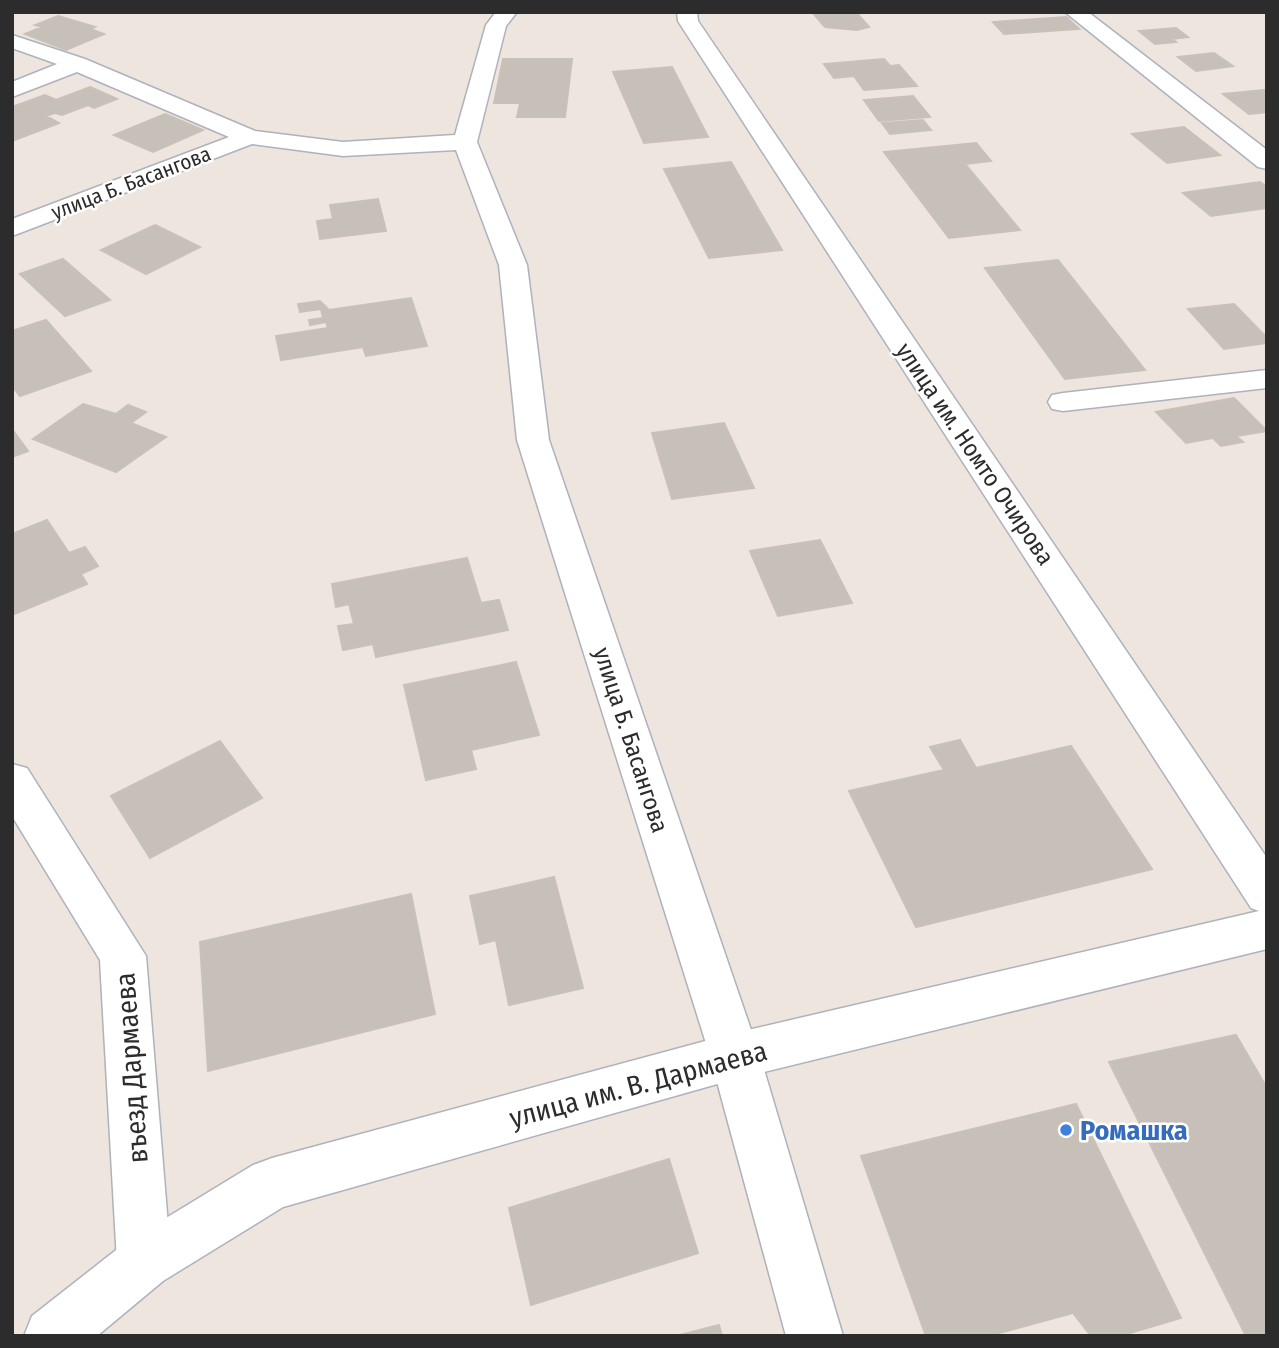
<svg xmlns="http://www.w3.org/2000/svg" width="1279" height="1348" viewBox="0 0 1279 1348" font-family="'Fira Sans Condensed',sans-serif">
<rect width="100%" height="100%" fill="#ede5de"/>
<path fill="#c6c0b9" stroke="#c9c1b7" stroke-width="2" d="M 812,12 L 856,12 L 869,27 L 857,30 L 825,27 Z
M 58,16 L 95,27 L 90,29 L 104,34 L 66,50 L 25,34 L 42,27 L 35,25 Z
M 1066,17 L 1079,29 L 1004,34 L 993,22 Z
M 1176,28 L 1188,37 L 1172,39 L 1176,42 L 1155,44 L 1139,31 Z
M 1214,53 L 1233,66 L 1196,71 L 1178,57 Z
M 503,59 L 572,59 L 565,117 L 517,117 L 520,103 L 494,103 Z
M 884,59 L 890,66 L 899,65 L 917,86 L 864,90 L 854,76 L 834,78 L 824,64 Z
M 672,67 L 708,137 L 644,143 L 613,72 Z
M 90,87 L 117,99 L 94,108 L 88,105 L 62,115 L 55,113 L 46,116 L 59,123 L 12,141 L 12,107 L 45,95 L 56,100 Z
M 1264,90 L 1267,91 L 1267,112 L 1249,114 L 1223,94 Z
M 913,96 L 930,117 L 879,121 L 864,100 Z
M 165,114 L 203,130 L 153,152 L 114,135 Z
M 923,120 L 931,130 L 890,134 L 882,123 Z
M 1184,127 L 1220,155 L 1167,163 L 1132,134 Z
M 976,143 L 991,161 L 965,164 L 1020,230 L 949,238 L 884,152 Z
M 731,162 L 782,250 L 709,258 L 664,169 Z
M 1260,182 L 1267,187 L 1267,208 L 1211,216 L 1183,193 Z
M 378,199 L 386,231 L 320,239 L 317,221 L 333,219 L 330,205 Z
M 155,225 L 200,247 L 146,274 L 101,250 Z
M 63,259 L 110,300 L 65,316 L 20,274 Z
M 1058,260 L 1145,370 L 1065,379 L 985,268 Z
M 411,298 L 427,346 L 366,356 L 363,347 L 281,360 L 276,336 L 328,328 L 326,322 L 310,325 L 309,320 L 323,318 L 321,309 L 300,312 L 298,304 L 320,301 L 329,310 Z
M 1234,304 L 1267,338 L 1267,343 L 1224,349 L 1188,309 Z
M 46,320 L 91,371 L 20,396 L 12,386 L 12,331 Z
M 1234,398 L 1267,431 L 1236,436 L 1243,442 L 1221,446 L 1213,438 L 1186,443 L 1156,412 Z
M 83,404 L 116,414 L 128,405 L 146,412 L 131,423 L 166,437 L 116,472 L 33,439 Z
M 724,423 L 754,488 L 672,499 L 652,433 Z
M 12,429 L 28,451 L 12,457 Z
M 47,520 L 69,553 L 85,547 L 98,566 L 81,574 L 87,584 L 12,615 L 12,534 Z
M 820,540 L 852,603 L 778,616 L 750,551 Z
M 467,558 L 481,603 L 499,600 L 508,630 L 376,657 L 373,644 L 343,650 L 338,626 L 354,624 L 349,604 L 336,607 L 332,584 Z
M 516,662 L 539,735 L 471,750 L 476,769 L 426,780 L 404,685 Z
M 960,740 L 976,768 L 1071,746 L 1152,869 L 916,927 L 849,791 L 944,770 L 930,747 Z
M 220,741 L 262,798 L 150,858 L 111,796 Z
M 554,877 L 583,988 L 509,1005 L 496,940 L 480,944 L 470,896 Z
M 411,894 L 435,1014 L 208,1071 L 200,942 Z
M 1236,1035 L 1267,1088 L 1267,1336 L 1246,1336 L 1109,1062 Z
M 1076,1104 L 1181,1318 L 1120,1336 L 1091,1336 L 1073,1313 L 988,1336 L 926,1336 L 861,1156 Z
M 669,1159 L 698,1253 L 531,1305 L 509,1208 Z
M 719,1325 L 722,1336 L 676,1336 Z"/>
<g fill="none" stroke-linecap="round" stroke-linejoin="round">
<defs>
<path id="street" d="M 496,12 L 517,12 L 506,26 L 477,142 L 527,265 L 549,440 L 760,1056 L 843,1336 L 786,1336 L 710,1056 L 517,440 L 499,265 L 456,150 L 343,156 L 252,144 L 12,236 L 12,219 L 229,137 L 77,72 L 12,97 L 12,82 L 57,64 L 12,48 L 12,35 L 85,59 L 255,131 L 343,142 L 455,135 L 486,25 Z
M 1065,12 L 1088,12 L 1267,150 L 1267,169 L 1258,167 Z
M 1267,370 L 1267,388 L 1063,411 L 1052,409 L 1048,402 L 1052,395 L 1063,393 Z
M 12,764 L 27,768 L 146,956 L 171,1262 L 163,1281 L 144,1289 L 125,1281 L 117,1262 L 100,960 L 12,816 Z"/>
<path id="secondary" d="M 677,12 L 697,12 L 698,21 L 1267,858 L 1267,949 L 735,1079 L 283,1207 L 163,1281 L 97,1336 L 24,1336 L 32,1316 L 125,1243 L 253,1165 L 272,1158 L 735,1033 L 1259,911 L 1251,908 L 678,21 Z"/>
</defs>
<use href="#street" stroke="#aeb2bc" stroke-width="3"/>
<use href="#secondary" stroke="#aeb2bc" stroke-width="3"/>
<use href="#street" fill="#fff" fill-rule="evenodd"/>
<use href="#secondary" fill="#fff" fill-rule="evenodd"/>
</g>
<circle fill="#3f7fe0" stroke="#fff" stroke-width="2.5" cx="1066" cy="1130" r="7"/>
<g text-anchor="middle" stroke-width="5" stroke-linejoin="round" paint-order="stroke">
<g font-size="21" fill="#2c2c2c" stroke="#fff">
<text transform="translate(131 183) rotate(-21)" y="7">улица Б. Басангова</text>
</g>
<g font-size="24" fill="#2c2c2c" stroke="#fff">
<text transform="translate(975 454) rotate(56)" y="8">улица им. Номто Очирова</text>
<text transform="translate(631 740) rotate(72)" y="8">улица Б. Басангова</text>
</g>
<g font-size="28" fill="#2c2c2c" stroke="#fff">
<text transform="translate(131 1068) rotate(-94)" y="10">въезд Дармаева</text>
<text transform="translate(638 1084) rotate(-15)" y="10">улица им. В. Дармаева</text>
</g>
<g font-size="28" font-weight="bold" fill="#366cbe" stroke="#fff" text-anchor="start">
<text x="1080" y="1140">Ромашка</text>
</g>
</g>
<rect width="1279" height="1348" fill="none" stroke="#2c2c2c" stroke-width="28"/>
</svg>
